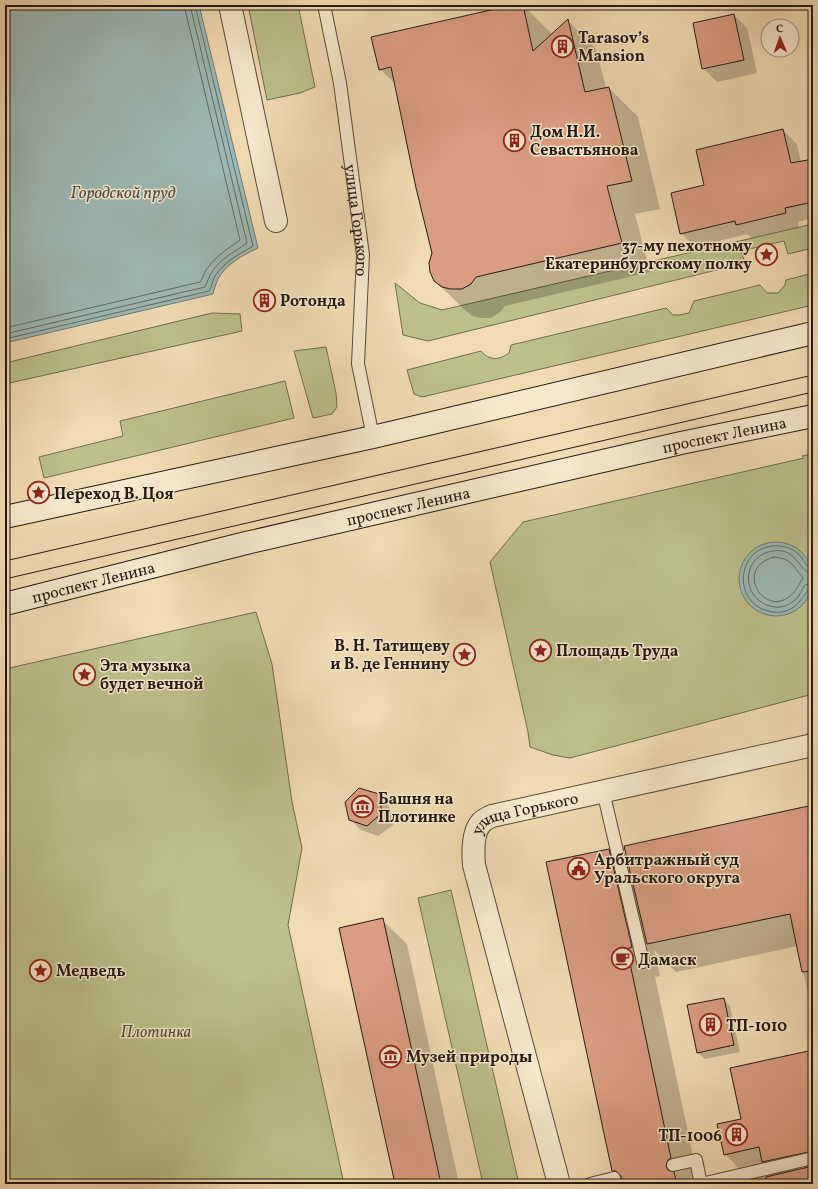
<svg xmlns="http://www.w3.org/2000/svg" width="818" height="1189" viewBox="0 0 818 1189" font-family="Vollkorn,serif">
<rect width="100%" height="100%" fill="#f1dbb2"/>
<filter id="stains"><feTurbulence type="fractalNoise" baseFrequency=".005" numOctaves="4"/><feColorMatrix values="0 0 0 0 .2 0 0 0 0 .09 0 0 0 0 .02 0 0 0 .5 -.17"/></filter>
<radialGradient id="worn" r=".72"><stop offset=".6" stop-color="#630" stop-opacity="0"/><stop offset="1" stop-color="#630" stop-opacity=".3"/></radialGradient>
<path fill="#bcc08b" stroke="#716c4e" d="M 248,5 L 298,5 L 315,87 L 300,93 L 267,100 Z
M 813,224 L 813,248 L 788,254 L 784,241 L 741,251 L 745,263 L 428,341 L 403,335 L 395,283 L 420,303 L 442,310 Z
M 813,273 L 813,305 L 422,397 L 414,394 L 407,370 L 481,351 C 489,361 500,360 509,353 L 511,345 L 666,308 L 673,315 L 679,315 L 689,313 L 694,301 L 760,285 L 767,293 L 778,293 L 785,285 L 786,280 Z
M 212,313 L 240,314 L 242,331 L 5,384 L 5,363 Z
M 326,347 L 336,393 L 337,407 L 332,414 L 313,418 L 294,351 Z
M 285,381 L 294,418 L 44,478 L 39,457 L 123,436 L 120,421 Z
M 813,454 L 813,694 L 570,758 L 553,755 L 530,747 L 528,732 L 490,562 L 523,522 L 804,458 L 802,456 Z
M 256,612 L 272,664 L 292,802 L 302,848 L 288,925 L 344,1184 L 5,1184 L 5,669 Z
M 451,890 L 519,1184 L 483,1184 L 418,898 Z"/>
<path fill="#9cb9b4" stroke="#6d7973" d="M 5,5 L 199,5 L 258,248 C 243,255 226,264 218,279 C 216,284 214,289 213,294 L 5,343 Z
M739 579a37 37 0 1 1 74 0a37 37 0 1 1-74 0Z"/>
<path fill="#0003" d="M 517,5 L 523,5 L 551,33 L 552,35 L 568,21 L 596,49 L 606,88 L 609,88 L 638,117 L 660,209 L 635,214 L 650,272 L 505,306 L 500,312 L 491,318 L 480,318 L 472,316 L 465,310 L 435,281 L 433,253 L 396,85 L 380,69 Z
M 734,15 L 747,28 L 757,73 L 717,82 L 703,68 Z
M 783,130 L 797,144 L 801,162 L 813,160 L 813,218 L 798,222 L 799,227 L 751,238 L 747,234 L 695,247 L 681,233 L 705,186 Z
M 378,795 L 389,806 L 393,825 L 378,836 L 361,830 L 350,819 Z
M 813,806 L 813,1018 L 798,946 L 676,972 L 654,950 L 660,976 L 655,977 L 699,1184 L 620,1184 L 622,1179 L 613,1170 L 609,850 L 631,872 Z
M 382,920 L 407,944 L 459,1184 L 396,1184 Z
M 723,999 L 730,1006 L 740,1052 L 705,1059 L 698,1053 Z
M 813,1051 L 813,1184 L 768,1184 L 767,1180 L 753,1183 L 725,1154 L 742,1120 Z"/>
<g fill="none" stroke-linecap="round" stroke-linejoin="round">
<path stroke="#616963" stroke-width="1" d="M 5,328 L 200,282 C 203,278 204,274 206,270 C 216,256 226,250 240,240 L 184,5
M 5,334 L 205,287 C 207,283 208,279 210,275 C 219,259 233,253 247,243 L 190,5
M 5,339 L 209,291 C 212,287 212,281 215,276 C 225,261 238,255 253,246 L 195,5
M 774,557 C 791,558 793,566 803,578 C 799,584 796,592 790,596 C 764,618 733,568 774,557 Z
M 813,569 L 809,568 C 806,565 804,561 802,558 C 797,551 789,547 780,546 C 736,542 729,606 773,612 C 792,614 799,603 809,589 L 813,588
M 813,574 C 798,573 798,547 773,551 C 739,556 741,603 775,607 C 782,608 789,605 795,600 C 800,596 801,590 805,585 L 813,583"/>
</g>
<path fill="#da9e82" stroke="#261912" d="M 513,5 L 523,5 L 533,51 L 568,19 L 585,92 L 609,87 L 632,181 L 607,186 L 622,243 L 476,277 L 471,284 L 462,289 L 450,289 L 442,287 L 434,281 L 430,272 L 429,263 L 432,253 L 416,188 L 391,67 L 379,70 L 371,37 Z
M 734,14 L 744,60 L 702,69 L 693,23 Z
M 783,129 L 791,163 L 813,159 L 813,202 L 785,208 L 786,213 L 736,225 L 735,221 L 680,234 L 671,193 L 704,185 L 696,150 Z
M 359,788 L 379,794 L 382,813 L 367,826 L 349,820 L 345,802 Z
M 813,805 L 813,971 L 802,972 L 790,914 L 647,944 L 624,846 Z
M 609,849 L 632,947 L 627,949 L 671,1158 L 668,1160 L 666,1166 L 668,1170 L 674,1172 L 677,1184 L 618,1184 L 621,1180 L 621,1176 L 616,1171 L 612,1171 L 546,862 Z
M 383,918 L 441,1184 L 395,1184 L 339,928 Z
M 724,998 L 734,1045 L 697,1053 L 687,1005 Z
M 813,1050 L 813,1151 L 762,1162 L 759,1147 L 724,1155 L 717,1124 L 741,1119 L 730,1068 Z
M 813,1166 L 813,1184 L 767,1184 L 766,1177 Z"/>
<g fill="none" stroke-linecap="round" stroke-linejoin="round">
<defs>
<g id="lane">
<path id="s1" d="M 324,5 L 340,83 L 363,255 L 358,364 L 373,437"/>
<path d="M 603,791 L 643,962"/>
<path d="M 673,1165 L 696,1160 L 701,1184"/>
<path d="M 590,1184 L 614,1178"/>
<path d="M 701,1184 L 813,1158"/>
</g>
<g id="street">
<path d="M 230,5 L 276,221"/>
<path id="s2" d="M 559,1184 L 474,865 C 473,853 472,833 481,823 C 483,820 488,818 492,816 L 813,745"/>
</g>
<g id="secondary">
<path d="M 5,517 L 373,437 L 813,333"/>
<path id="s3" d="M 5,604 L 246,543 L 681,443 L 813,416"/>
</g>
</defs>
<use href="#lane" stroke="#594a3a" stroke-width="14"/>
<use href="#street" stroke="#594a3a" stroke-width="24"/>
<use href="#secondary" stroke="#261912" stroke-width="24"/>
<use href="#lane" stroke="#f6e8cd" stroke-width="12"/>
<use href="#street" stroke="#f6e8cd" stroke-width="22"/>
<use href="#secondary" stroke="#f6e8cd" stroke-width="22"/>
<path stroke="#261912" stroke-width="1" d="M 5,561 L 813,375
M 5,579 L 813,392"/>
</g>
<defs>
<symbol id="building-ring" viewBox="-11 -11 22 22"><circle r="9.5" fill="#f6e8cd" stroke="#8f2418" stroke-width="1.5"/><path d="M-4-6H4V6H1V3H-1V6H-4ZM-2.5-4.3h1.7v1.8h-1.7ZM.8-4.3h1.7v1.8H.8ZM-2.5-1h1.7V.8h-1.7ZM.8-1h1.7V.8H.8Z" fill="#8f2418"/></symbol>
<symbol id="sight-ring" viewBox="-11 -11 22 22"><circle r="9.5" fill="#f6e8cd" stroke="#8f2418" stroke-width="1.5"/><path d="M0-6L1.8-2.2L6-1.7L2.9 1.2L3.7 5.4L0 3.3L-3.7 5.4L-2.9 1.2L-6-1.7L-1.8-2.2Z" fill="#8f2418"/></symbol>
<symbol id="museum-ring" viewBox="-11 -11 22 22"><circle r="9.5" fill="#f6e8cd" stroke="#8f2418" stroke-width="1.5"/><path d="M0-6L6-3V-2H-6V-3ZM-5-1h2V3h-2ZM-1-1h2V3h-2ZM3-1h2V3H3ZM-6 4H6V6H-6Z" fill="#8f2418"/></symbol>
<symbol id="civic-ring" viewBox="-11 -11 22 22"><circle r="9.5" fill="#f6e8cd" stroke="#8f2418" stroke-width="1.5"/><path d="M-.6-6.5H3V-4.5H.6V-3L4-1V1h2V6H-6V1h2V-1L-.6-3ZM-1.2 2.5V6h2.4V2.5Z" fill="#8f2418"/></symbol>
<symbol id="cafe-ring" viewBox="-11 -11 22 22"><circle r="9.5" fill="#f6e8cd" stroke="#8f2418" stroke-width="1.5"/><path d="M-5.5-4.5H6V0H3Q3 3.5 0 3.5H-2.5Q-5.5 3.5-5.5 0ZM3-3.2v2h1.7v-2ZM-6 4.5H4V6H-6Z" fill="#8f2418"/></symbol>
</defs>
<g fill-rule="evenodd">
<use href="#building-ring" x="550" y="34" width="25" height="25"/>
<use href="#building-ring" x="502" y="128" width="25" height="25"/>
<use href="#sight-ring" x="754" y="242" width="25" height="25"/>
<use href="#building-ring" x="252" y="288" width="25" height="25"/>
<use href="#sight-ring" x="26" y="480" width="25" height="25"/>
<use href="#sight-ring" x="528" y="638" width="25" height="25"/>
<use href="#sight-ring" x="452" y="642" width="25" height="25"/>
<use href="#sight-ring" x="72" y="662" width="25" height="25"/>
<use href="#museum-ring" x="350" y="794" width="25" height="25"/>
<use href="#civic-ring" x="566" y="856" width="25" height="25"/>
<use href="#cafe-ring" x="610" y="946" width="25" height="25"/>
<use href="#sight-ring" x="28" y="958" width="25" height="25"/>
<use href="#building-ring" x="698" y="1012" width="25" height="25"/>
<use href="#museum-ring" x="378" y="1044" width="25" height="25"/>
<use href="#building-ring" x="724" y="1122" width="25" height="25"/>
</g>
<g text-anchor="middle" stroke-width="3" stroke-linejoin="round" paint-order="stroke">
<g font-size="16" font-weight="bold" fill="#261912" stroke="#f6e8cd" text-anchor="start">
<text x="578" y="43">Tarasov’s<tspan x="578" dy="18">Mansion</tspan></text>
<text x="530" y="137">Дом Н.И.<tspan x="530" dy="18">Севастьянова</tspan></text>
<text x="752" y="251" text-anchor="end">37-му пехотному<tspan x="752" dy="18">Екатеринбургскому полку</tspan></text>
<text x="280" y="306">Ротонда</text>
<text x="54" y="499">Переход В. Цоя</text>
<text x="450" y="651" text-anchor="end">В. Н. Татищеву<tspan x="450" dy="18">и В. де Геннину</tspan></text>
<text x="556" y="656">Площадь Труда</text>
<text x="100" y="671">Эта музыка<tspan x="100" dy="18">будет вечной</tspan></text>
<text x="378" y="804">Башня на<tspan x="378" dy="18">Плотинке</tspan></text>
<text x="594" y="865">Арбитражный суд<tspan x="594" dy="18">Уральского округа</tspan></text>
<text x="638" y="965">Дамаск</text>
<text x="56" y="976">Медведь</text>
<text x="726" y="1031">ТП-1010</text>
<text x="406" y="1062">Музей природы</text>
<text x="722" y="1141" text-anchor="end">ТП-1006</text>
</g>
<g font-size="16" fill="#261912" stroke="#f6e8cd">
<text dy="6" stroke="none"><textPath href="#s1" startOffset="218">улица Горького</textPath></text>
<text dy="6" stroke="none"><textPath href="#s3" startOffset="739">проспект Ленина</textPath></text>
<text dy="6" stroke="none"><textPath href="#s3" startOffset="415">проспект Ленина</textPath></text>
<text dy="6" stroke="none"><textPath href="#s3" startOffset="91">проспект Ленина</textPath></text>
<text dy="6" stroke="none"><textPath href="#s2" startOffset="418">улица Горького</textPath></text>
</g>
<g font-size="16" font-style="italic" fill="#534b36" stroke="#f6e8cd">
<text x="156" y="1037">Плотинка</text>
</g>
<g font-size="17" font-style="italic" fill="#4f514b" stroke="#f6e8cd">
<text x="123" y="198">Городской пруд</text>
</g>
</g>
<rect width="818" height="1189" fill="none" stroke="#f1dbb2" stroke-width="20"/>
<rect x="6" y="6" width="806" height="1177" fill="none" stroke="#261912" stroke-width="2"/>
<rect x="10" y="10" width="798" height="1169" fill="none" stroke="#261912"/>
<g transform="translate(780 38) rotate(358)"><circle r="19" fill="#f6e8cd" stroke="#a39582"/>
<path d="M0-3L7 15L0 10L-7 15Z" fill="#8f2418"/>
<text y="-6" font-size="11" font-weight="bold" text-anchor="middle" fill="#261912">С</text>
</g>
<rect width="100%" height="100%" filter="url(#stains)"/>
<rect width="100%" height="100%" fill="url(#worn)"/>
</svg>
